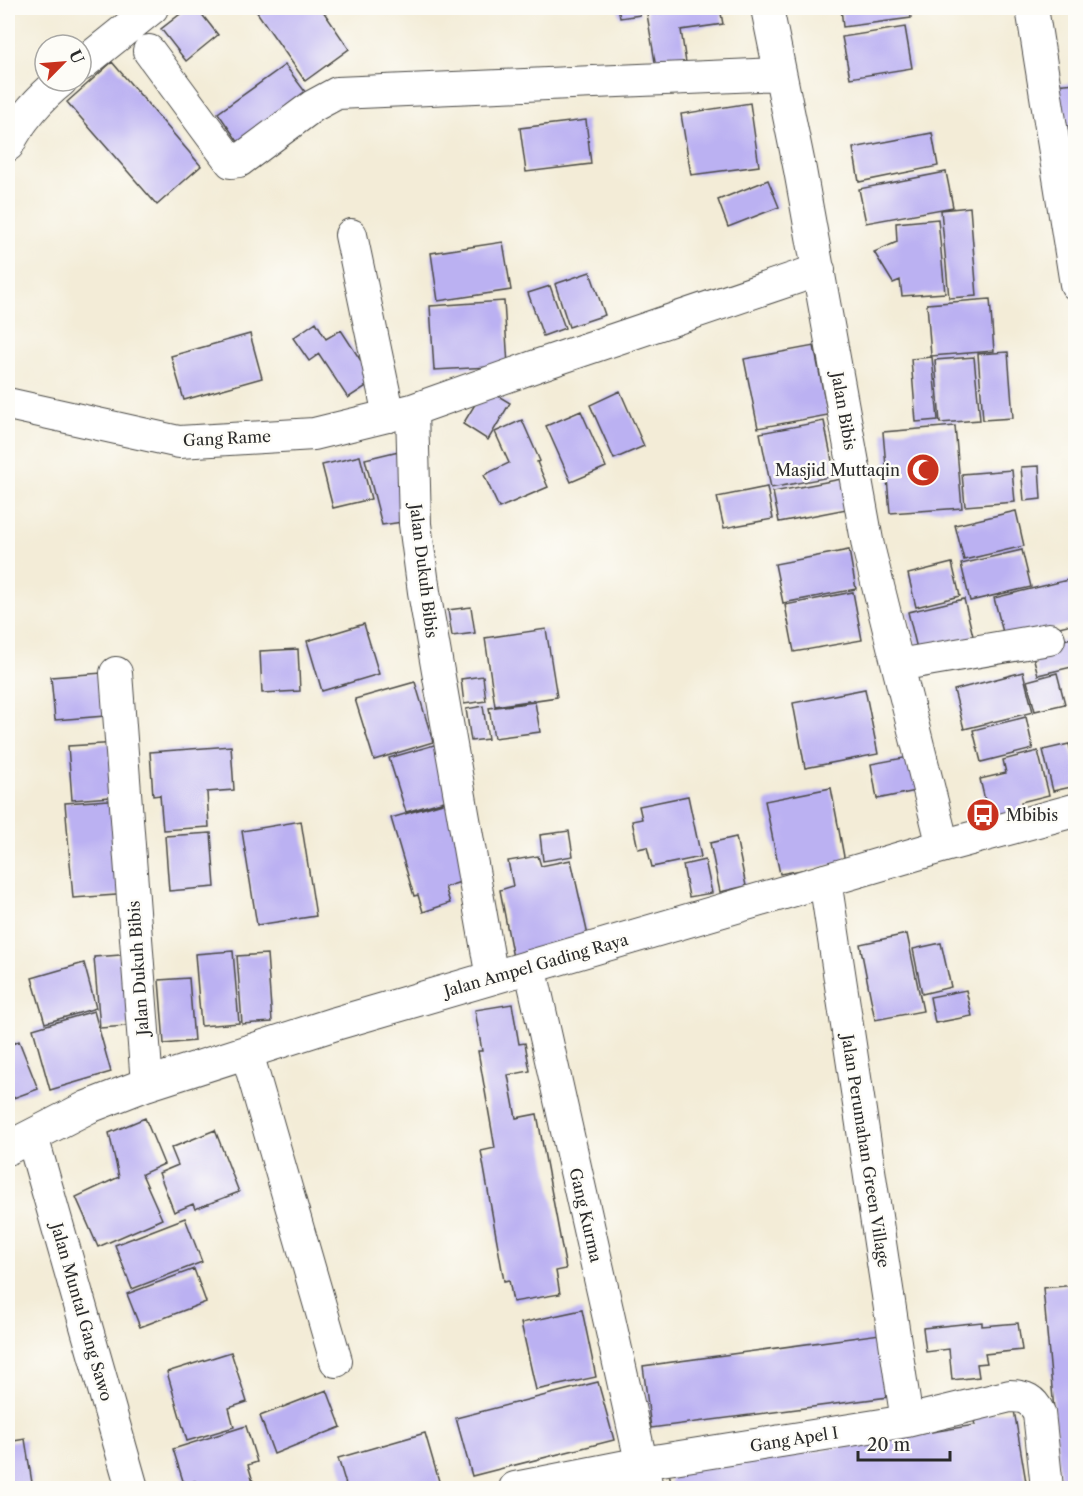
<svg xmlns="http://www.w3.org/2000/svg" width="1083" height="1496" viewBox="0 0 1083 1496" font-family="'Libre Caslon Text',serif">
<rect width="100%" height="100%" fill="#fdfcf7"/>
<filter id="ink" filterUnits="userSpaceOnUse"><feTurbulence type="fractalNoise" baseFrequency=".0167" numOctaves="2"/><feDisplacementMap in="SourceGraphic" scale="12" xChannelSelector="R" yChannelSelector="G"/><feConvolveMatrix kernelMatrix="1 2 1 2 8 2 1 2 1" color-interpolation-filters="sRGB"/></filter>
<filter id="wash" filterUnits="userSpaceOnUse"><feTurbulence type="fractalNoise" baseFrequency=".008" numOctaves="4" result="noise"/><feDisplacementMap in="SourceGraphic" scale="24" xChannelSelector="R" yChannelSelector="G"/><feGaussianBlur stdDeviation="1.35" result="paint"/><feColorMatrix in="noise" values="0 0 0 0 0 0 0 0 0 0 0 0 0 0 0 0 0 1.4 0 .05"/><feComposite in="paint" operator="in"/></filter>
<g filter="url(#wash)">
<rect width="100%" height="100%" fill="#f3ecd7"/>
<g id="blocks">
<path fill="#bbb1f2" d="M 188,8 L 197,8 L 218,35 L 186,61 L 161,29 Z
M 254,8 L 321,8 L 349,49 L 305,81 Z
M 618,8 L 639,8 L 640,15 L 620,18 Z
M 646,8 L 720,8 L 723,24 L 681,30 L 686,63 L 656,68 Z
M 841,8 L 910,8 L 911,18 L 843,27 Z
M 944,8 L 977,8 L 946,15 Z
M 905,27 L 912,68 L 850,78 L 842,37 Z
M 112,62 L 201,166 L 157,205 L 67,102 Z
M 285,65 L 309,97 L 241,146 L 218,113 Z
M 1076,83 L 1076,136 L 1060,138 L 1054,85 Z
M 750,103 L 759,166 L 691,175 L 681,114 Z
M 586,120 L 591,164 L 526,172 L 520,128 Z
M 932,133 L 938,166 L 859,182 L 853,148 Z
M 946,172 L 953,207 L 866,223 L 859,189 Z
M 768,180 L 779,207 L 728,227 L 718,200 Z
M 970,207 L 977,296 L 949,298 L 941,210 Z
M 938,219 L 945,293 L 902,296 L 900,280 L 893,283 L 874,252 L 897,242 L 896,223 Z
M 503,242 L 511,290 L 438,301 L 431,253 Z
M 590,272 L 605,315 L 569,327 L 555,284 Z
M 550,286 L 565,328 L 543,336 L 528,293 Z
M 990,299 L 994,351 L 931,356 L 927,304 Z
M 504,301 L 508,366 L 434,370 L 430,306 Z
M 316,322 L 326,339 L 341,330 L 374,381 L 348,398 L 319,354 L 309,361 L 293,338 Z
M 250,334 L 262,378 L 184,400 L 171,356 Z
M 814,346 L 828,415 L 758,428 L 744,359 Z
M 1008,352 L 1013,418 L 983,420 L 978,354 Z
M 932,357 L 938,420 L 916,422 L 911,359 Z
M 974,357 L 980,420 L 940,423 L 935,360 Z
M 485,388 L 510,403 L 488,440 L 463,424 Z
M 620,391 L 644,446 L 614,459 L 590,405 Z
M 581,411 L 606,467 L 571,482 L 546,426 Z
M 522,420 L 540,461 L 537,462 L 548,487 L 499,508 L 484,475 L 509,463 L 495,432 Z
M 824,421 L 835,476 L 771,488 L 760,433 Z
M 955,426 L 962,508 L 890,513 L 883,432 Z
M 411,448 L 409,521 L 382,525 L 365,459 Z
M 360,456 L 371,499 L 333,508 L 322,465 Z
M 1039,466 L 1041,499 L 1024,501 L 1021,467 Z
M 1012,470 L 1015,502 L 965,506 L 962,474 Z
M 852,477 L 857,507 L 779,522 L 773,492 Z
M 767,487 L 773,519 L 724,528 L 717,497 Z
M 1016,511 L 1024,546 L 964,560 L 955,525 Z
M 849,550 L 856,589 L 783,603 L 775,564 Z
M 1022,550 L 1031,587 L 970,601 L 961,564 Z
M 952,563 L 960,596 L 916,607 L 908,574 Z
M 1072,579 L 1076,592 L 1076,623 L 1005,640 L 994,598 Z
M 853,592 L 862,640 L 794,652 L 785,605 Z
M 964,599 L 974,640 L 918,653 L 908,612 Z
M 471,607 L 475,633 L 452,636 L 448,610 Z
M 364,624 L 379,674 L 322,691 L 307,641 Z
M 546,629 L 557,697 L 495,706 L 485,638 Z
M 1076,637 L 1076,666 L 1038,675 L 1031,648 Z
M 298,649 L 300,691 L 262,693 L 260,651 Z
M 1023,672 L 1033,712 L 964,729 L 954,690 Z
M 102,673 L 105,716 L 55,720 L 51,677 Z
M 1057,673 L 1065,704 L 1035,711 L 1027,681 Z
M 483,676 L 486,701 L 464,704 L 461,679 Z
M 415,682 L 433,742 L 374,760 L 355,699 Z
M 865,689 L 878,754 L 805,768 L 793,703 Z
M 535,702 L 540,732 L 494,738 L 489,708 Z
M 483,706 L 488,739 L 471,741 L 466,709 Z
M 1026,717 L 1033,749 L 981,762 L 973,730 Z
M 448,741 L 458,797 L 406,812 L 389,758 Z
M 119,743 L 123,796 L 72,800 L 68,746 Z
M 1069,744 L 1076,769 L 1076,786 L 1053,791 L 1043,750 Z
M 231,746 L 234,790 L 207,792 L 209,827 L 163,830 L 160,795 L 153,796 L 150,752 Z
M 1038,751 L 1049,795 L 1021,802 L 1024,814 L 990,822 L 980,779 L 1006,773 L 1003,760 Z
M 914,756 L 921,790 L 877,799 L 871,764 Z
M 831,788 L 845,862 L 780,874 L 765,801 Z
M 688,796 L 701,857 L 652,867 L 647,847 L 638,849 L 632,821 L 642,819 L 639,806 Z
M 124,799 L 131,894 L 73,898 L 65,803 Z
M 453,800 L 473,878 L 445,887 L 450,903 L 423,912 L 418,895 L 414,896 L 391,818 Z
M 301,821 L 316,916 L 257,925 L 242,831 Z
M 569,831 L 573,856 L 543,861 L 540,835 Z
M 211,833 L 215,887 L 169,891 L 165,836 Z
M 736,837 L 746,886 L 720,892 L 710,843 Z
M 538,856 L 541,866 L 571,860 L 589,940 L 513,958 L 500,890 L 513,886 L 508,861 Z
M 705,860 L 712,893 L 689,897 L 683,865 Z
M 907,934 L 923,1011 L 875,1020 L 860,944 Z
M 941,943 L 951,987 L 922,994 L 913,949 Z
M 233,951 L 239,1023 L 201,1026 L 195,954 Z
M 134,954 L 140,1025 L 100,1028 L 94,957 Z
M 267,954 L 272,1022 L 242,1024 L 237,956 Z
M 84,963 L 96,1008 L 45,1023 L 32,978 Z
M 189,978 L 194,1041 L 164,1044 L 159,980 Z
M 966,990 L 972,1016 L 935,1023 L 930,997 Z
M 512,1004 L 519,1044 L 525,1043 L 530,1071 L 508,1075 L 516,1118 L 537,1114 L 566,1269 L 556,1271 L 560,1294 L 513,1302 L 509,1280 L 504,1281 L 481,1151 L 495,1148 L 478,1051 L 482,1051 L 475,1010 Z
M 94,1011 L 111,1072 L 50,1090 L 33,1029 Z
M 19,1041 L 38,1089 L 8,1100 L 8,1046 Z
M 145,1118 L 164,1164 L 142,1174 L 162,1219 L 98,1247 L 76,1197 L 119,1177 L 109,1133 Z
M 215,1130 L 239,1192 L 195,1209 L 193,1204 L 174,1212 L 159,1173 L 178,1165 L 171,1148 Z
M 185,1218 L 202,1262 L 132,1289 L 115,1245 Z
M 194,1269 L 206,1302 L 140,1327 L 127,1294 Z
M 1076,1285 L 1076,1488 L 1061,1488 L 1043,1288 Z
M 582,1310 L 596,1377 L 536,1390 L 521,1323 Z
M 982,1322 L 982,1326 L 1018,1323 L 1022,1350 L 985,1354 L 987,1363 L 977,1364 L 979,1377 L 952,1380 L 949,1349 L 926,1352 L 923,1328 Z
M 880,1334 L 888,1397 L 651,1428 L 643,1366 Z
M 231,1352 L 247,1402 L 229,1408 L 234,1427 L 187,1441 L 167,1372 Z
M 598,1382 L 614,1440 L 472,1476 L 456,1418 Z
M 327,1390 L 341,1427 L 274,1454 L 260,1416 Z
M 1014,1410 L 1027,1488 L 672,1488 L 669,1472 L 761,1460 L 975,1425 L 973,1417 Z
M 246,1426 L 257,1462 L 248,1465 L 255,1488 L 197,1488 L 195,1481 L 184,1484 L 173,1449 Z
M 425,1433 L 441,1488 L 347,1488 L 338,1458 Z
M 25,1439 L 32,1483 L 8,1487 L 8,1442 Z"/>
</g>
</g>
<g filter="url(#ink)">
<use href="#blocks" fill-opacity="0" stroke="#494845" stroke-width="1.5"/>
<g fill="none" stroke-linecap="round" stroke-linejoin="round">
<defs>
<path id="minor" d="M 767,8 L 800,170 L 868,546 L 943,846
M 1032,8 L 1076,284
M 149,51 L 231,162 L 239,161 L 313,106 L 337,93 L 780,74
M 81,65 L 152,8
M 8,145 C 19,121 41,97 61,81
M 351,235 L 389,416
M 8,404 L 179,442 L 314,434 L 412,410 L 536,366 L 819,270
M 412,410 L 415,524 L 424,592 L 492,978
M 898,665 L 1049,639
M 116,673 L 147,1084
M 825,880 L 907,1421
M 530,966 L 647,1488
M 247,1053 L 336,1361
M 32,1136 L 132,1488
M 515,1488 L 642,1463 L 907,1421 L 1010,1396 C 1025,1396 1033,1400 1039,1413 L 1047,1488"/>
<path id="secondary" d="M 8,1148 L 88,1107 L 147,1084 L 334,1024 L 943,846 L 1076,810"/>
</defs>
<use href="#minor" stroke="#494845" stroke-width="34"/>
<use href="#secondary" stroke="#494845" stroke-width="35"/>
<use href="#minor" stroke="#fff" stroke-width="32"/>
<use href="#secondary" stroke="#fff" stroke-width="33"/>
</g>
</g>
<defs>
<symbol id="mosque-disc" viewBox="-11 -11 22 22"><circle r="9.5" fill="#c8321e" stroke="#fdfcf7"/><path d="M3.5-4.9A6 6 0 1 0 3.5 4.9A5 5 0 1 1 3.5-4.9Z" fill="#fff"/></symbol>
<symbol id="bus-disc" viewBox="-11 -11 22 22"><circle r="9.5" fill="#c8321e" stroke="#fdfcf7"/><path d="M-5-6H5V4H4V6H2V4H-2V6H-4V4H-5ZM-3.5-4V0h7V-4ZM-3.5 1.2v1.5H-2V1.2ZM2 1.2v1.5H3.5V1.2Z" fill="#fff"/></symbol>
</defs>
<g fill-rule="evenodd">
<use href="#mosque-disc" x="904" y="451" width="38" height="38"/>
<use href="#bus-disc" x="964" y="796" width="38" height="38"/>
</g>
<g text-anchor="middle" stroke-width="5" stroke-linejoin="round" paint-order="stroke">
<g font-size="16" fill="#2b2b2b" stroke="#fdfcf7">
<text transform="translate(844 411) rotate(80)" y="6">Jalan Bibis</text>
<text transform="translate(227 438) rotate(-3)" y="6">Gang Rame</text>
<text transform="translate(424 571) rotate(83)" y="6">Jalan Dukuh Bibis</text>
<text transform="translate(536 965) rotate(-16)" y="6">Jalan Ampel Gading Raya</text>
<text transform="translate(138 968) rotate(-94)" y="6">Jalan Dukuh Bibis</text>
<text transform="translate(866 1151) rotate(81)" y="6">Jalan Perumahan Green Village</text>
<text transform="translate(586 1215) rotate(77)" y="6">Gang Kurma</text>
<text transform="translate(82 1312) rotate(74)" y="6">Jalan Muntal Gang Sawo</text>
<text transform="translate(794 1439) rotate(-9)" y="6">Gang Apel I</text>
</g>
<g font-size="16" fill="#2b2b2b" stroke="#fdfcf7" text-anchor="end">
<text x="900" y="476">Masjid Muttaqin</text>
<text x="1006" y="821" text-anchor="start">Mbibis</text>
</g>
</g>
<rect width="1083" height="1496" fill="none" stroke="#fdfcf7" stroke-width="30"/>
<g transform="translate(63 63) rotate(65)"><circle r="28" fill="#fdfcf7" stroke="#a9a8a5" stroke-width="1.5"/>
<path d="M0-4.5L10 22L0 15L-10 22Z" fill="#c8321e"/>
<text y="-9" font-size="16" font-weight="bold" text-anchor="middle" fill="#2b2b2b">U</text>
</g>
<path d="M858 1451v9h92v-9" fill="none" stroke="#2b2b2b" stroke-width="3"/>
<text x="867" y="1451" font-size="18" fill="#2b2b2b" stroke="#fdfcf7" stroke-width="4.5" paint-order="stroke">20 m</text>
</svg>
